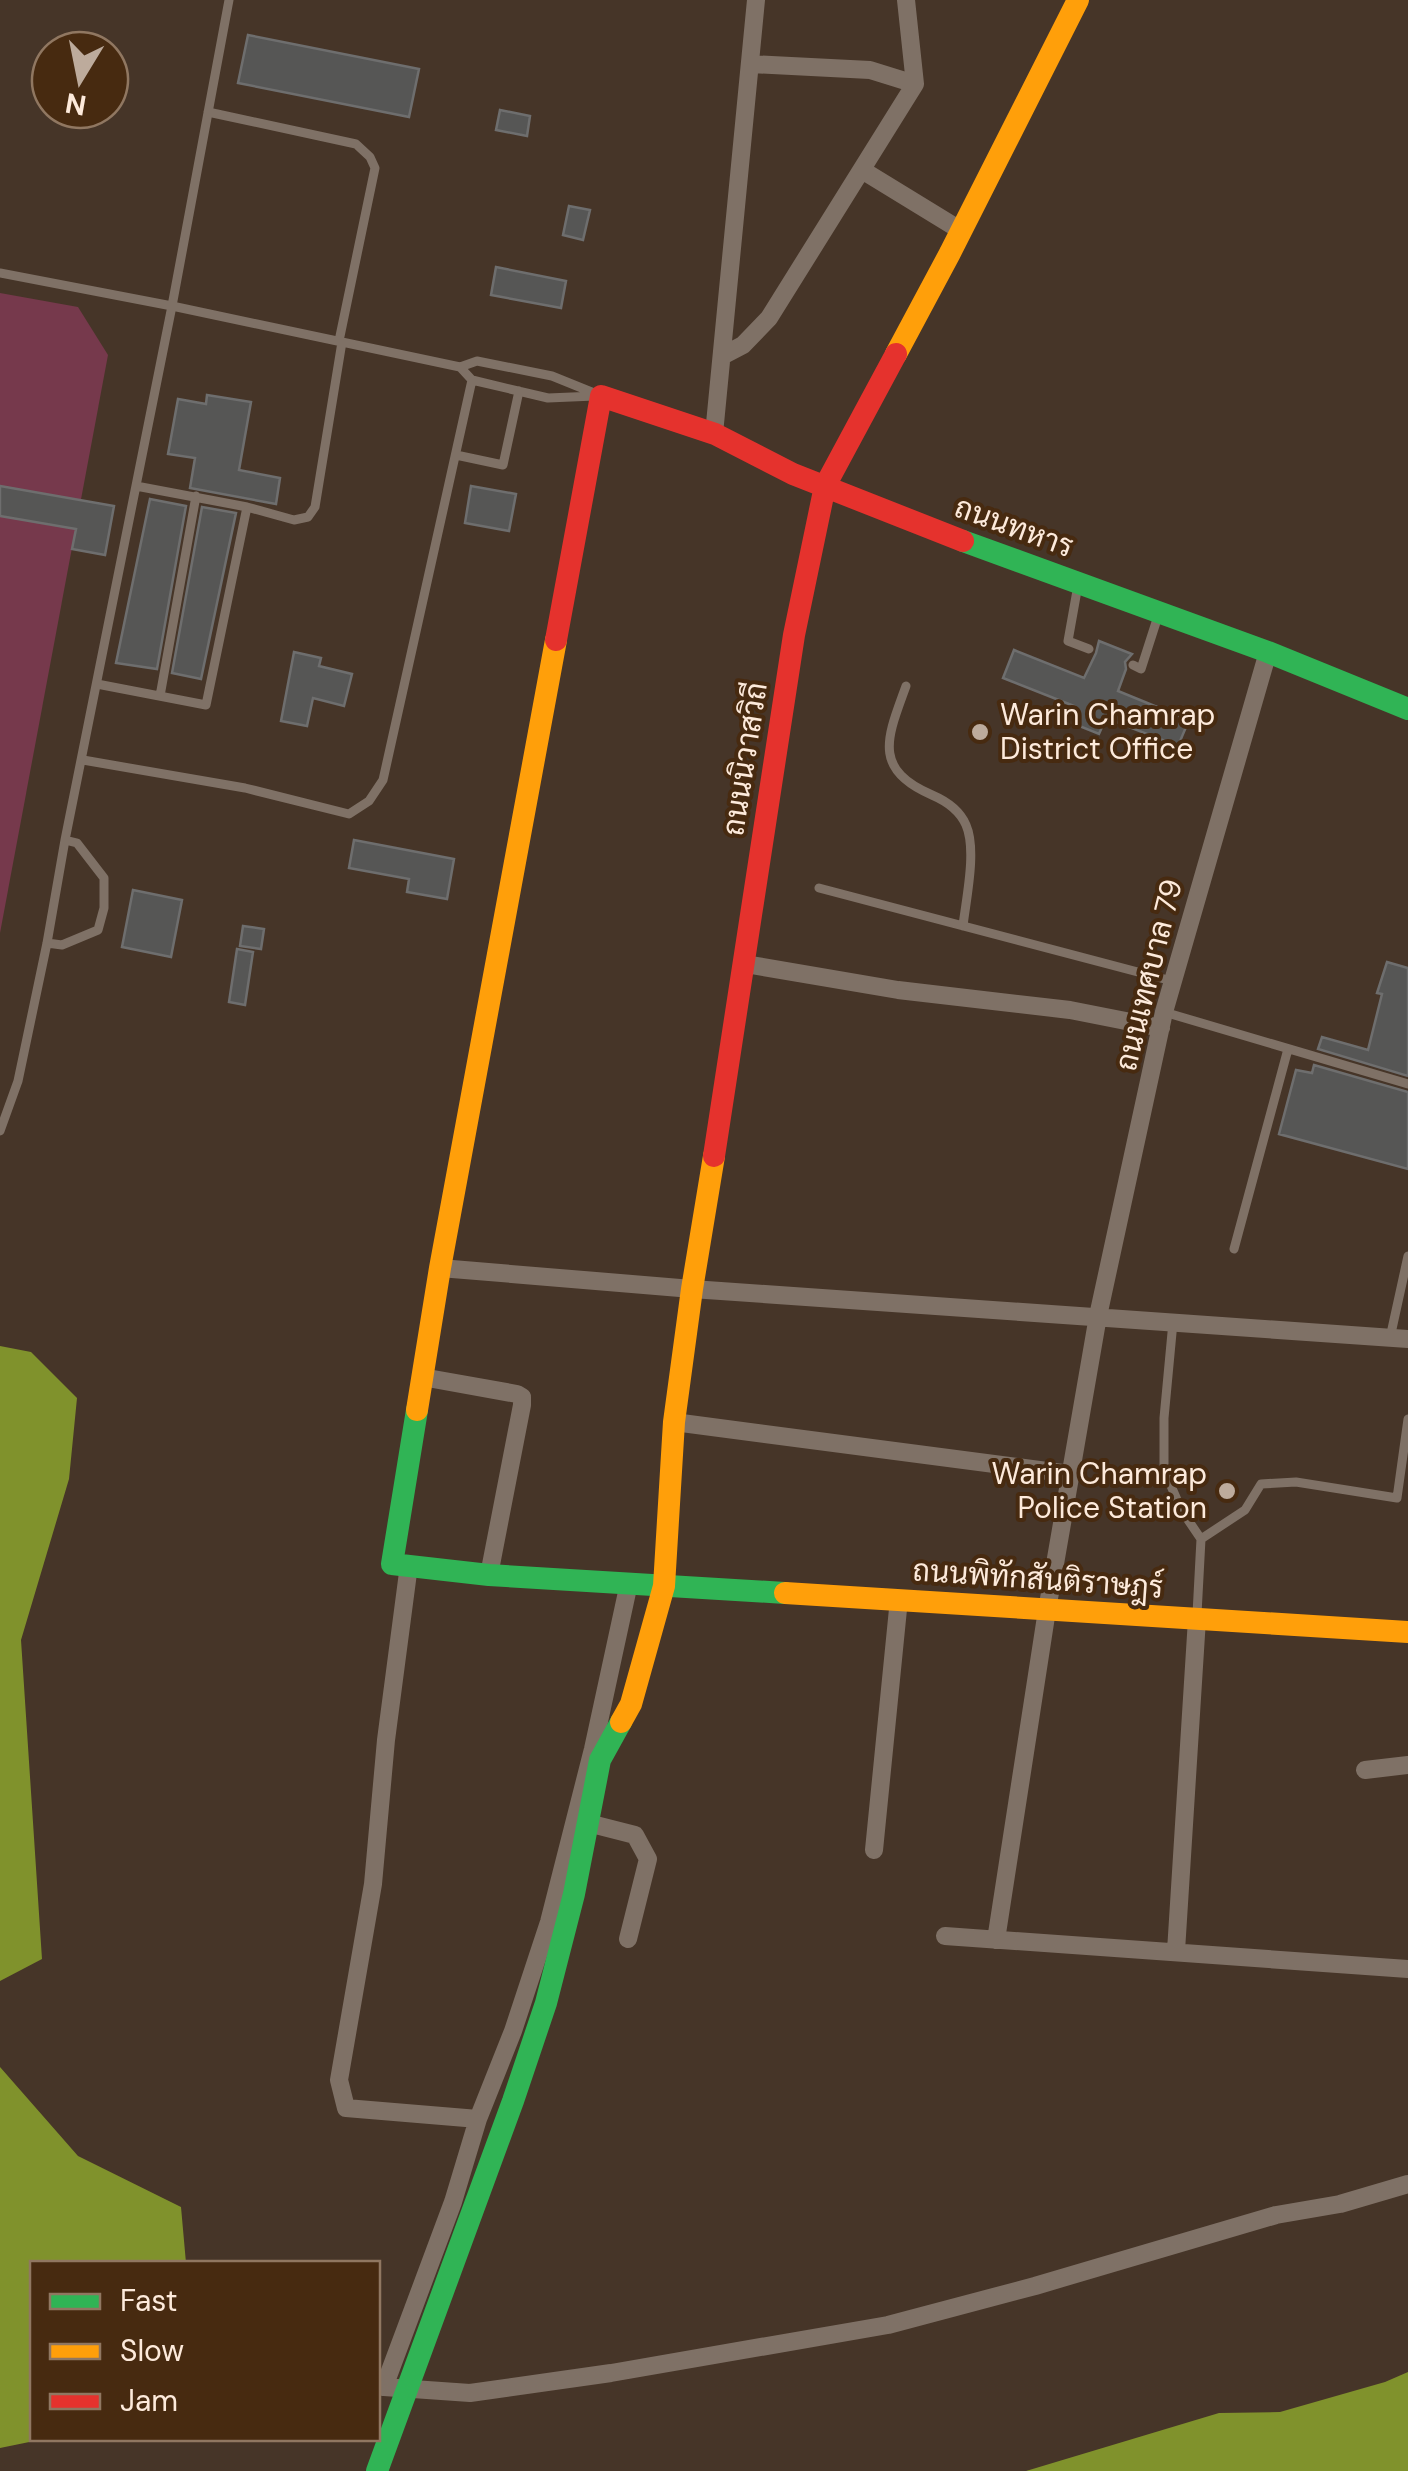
<svg xmlns="http://www.w3.org/2000/svg" width="1408" height="2471" viewBox="0 0 1408 2471" font-family="'DM Sans',Sarabun,sans-serif">
<rect width="100%" height="100%" fill="#463528"/>
<path fill="#76394c" d="M 0,293 L 78,307 L 108,355 L 0,933 Z"/>
<path fill="#80922c" d="M 0,1346 L 31,1352 L 77,1398 L 69,1479 L 21,1640 L 42,1959 L 0,1981 Z
M 0,2067 L 78,2156 L 181,2207 L 186,2263 L 32,2264 L 32,2438 L 44,2439 L 0,2448 Z
M 1408,2372 L 1408,2471 L 1026,2471 L 1219,2413 L 1280,2412 L 1385,2382 Z"/>
<path fill="#565655" stroke="#6e6e6e" stroke-width="2.5" d="M 248,35 L 419,69 L 409,117 L 238,83 Z
M 500,110 L 530,116 L 527,136 L 496,130 Z
M 569,206 L 590,210 L 583,240 L 563,235 Z
M 496,267 L 566,281 L 561,308 L 491,295 Z
M 207,395 L 251,402 L 239,470 L 280,478 L 276,504 L 190,488 L 195,458 L 168,454 L 178,399 L 206,404 Z
M 0,486 L 114,506 L 105,555 L 72,549 L 76,529 L 0,516 Z
M 471,486 L 516,494 L 509,531 L 465,523 Z
M 150,499 L 186,506 L 157,669 L 116,663 Z
M 202,507 L 236,513 L 201,679 L 172,673 Z
M 1099,641 L 1132,654 L 1125,662 L 1126,669 L 1118,691 L 1189,720 L 1178,746 L 1106,718 L 1099,734 L 1067,721 L 1074,706 L 1003,678 L 1014,650 L 1084,678 L 1096,653 Z
M 294,652 L 321,658 L 319,666 L 352,674 L 344,706 L 313,698 L 307,726 L 281,721 Z
M 354,840 L 454,859 L 447,899 L 407,892 L 409,879 L 349,868 Z
M 133,890 L 182,900 L 171,957 L 122,947 Z
M 243,926 L 264,929 L 261,949 L 240,946 Z
M 237,949 L 253,952 L 245,1005 L 229,1002 Z
M 1387,962 L 1408,968 L 1408,1076 L 1318,1049 L 1322,1037 L 1368,1050 L 1382,994 L 1377,993 Z
M 1314,1065 L 1408,1092 L 1408,1169 L 1279,1134 L 1296,1070 L 1312,1073 Z"/>
<g fill="none" stroke-linecap="round" stroke-linejoin="round">
<path stroke="#7f7166" stroke-width="9" d="M 208,112 L 356,144 L 370,157 L 375,168 L 339,341
M 0,273 L 172,306 L 460,367 L 477,361 L 552,376 L 599,395
M 460,367 L 472,380 L 548,398 L 595,396
M 456,455 L 503,465 L 519,391
M 136,486 L 247,507 L 294,520 L 308,517 L 315,507 L 342,342
M 1078,585 L 1068,641 L 1089,649
M 1133,665 L 1141,669 L 1159,613
M 97,684 L 206,705 L 247,507
M 906,686 C 888,736 871,769 932,795 C 946,801 960,811 966,825 C 977,850 966,899 963,926
M 160,696 L 196,496
M 83,760 L 245,788 L 349,814 L 369,801 L 383,780 L 472,380
M 819,888 L 1172,981
M 47,943 L 62,945 L 98,930 L 104,908 L 104,878 L 77,843 L 65,840
M 1164,1012 L 1408,1084
M 0,1131 L 18,1081 L 47,943 L 65,840 L 172,306 L 229,0
M 1234,1249 L 1288,1049
M 1173,1322 L 1164,1418 L 1164,1470 L 1182,1511 L 1201,1539 L 1197,1614
M 1390,1338 L 1408,1256
M 1201,1539 L 1245,1510 L 1261,1484 L 1296,1482 L 1397,1498 L 1408,1419"/>
<path stroke="#7f7166" stroke-width="18" d="M 906,0 L 915,84
M 862,170 L 960,230
M 722,356 L 743,345 L 769,318 L 915,84 L 870,70 L 750,64
M 714,434 L 756,0
M 745,964 L 898,990 L 1070,1010 L 1161,1028
M 440,1268 L 692,1289 L 1408,1339
M 422,1377 L 517,1394 L 522,1397 L 522,1405 L 489,1575
M 674,1422 L 1070,1474
M 409,1565 L 386,1740 L 373,1884 L 339,2080 L 346,2108 L 478,2119
M 1365,1770 L 1408,1765
M 580,1821 L 635,1835 L 648,1859 L 628,1939
M 874,1850 L 899,1599
M 945,1936 L 1408,1969
M 996,1940 L 1047,1610 L 1098,1316 L 1164,1012 L 1268,652
M 1176,1951 L 1197,1619
M 378,2386 L 384,2387 L 453,2202 L 478,2119 L 513,2031 L 549,1922 L 593,1749 L 629,1583
M 384,2387 L 470,2393 L 611,2373 L 888,2325 L 1035,2286 L 1276,2215 L 1340,2204 L 1408,2184"/>
<path stroke="#30b455" stroke-width="22" d="M 963,541 L 1268,652 L 1408,709
M 417,1410 L 392,1564 L 489,1575 L 785,1593
M 377,2471 L 513,2101 L 546,2003 L 574,1894 L 600,1760 L 621,1722"/>
<path stroke="#ff9f0a" stroke-width="22" d="M 896,354 L 950,253 L 1078,0
M 417,1410 L 440,1268 L 556,640
M 785,1593 L 1408,1632
M 621,1722 L 631,1704 L 664,1586 L 674,1422 L 692,1289 L 714,1156"/>
<path stroke="#e5322d" stroke-width="22" d="M 556,640 L 601,396 L 715,434 L 793,474 L 963,541
M 714,1156 L 794,635 L 825,486 L 896,354"/>
</g>
<g fill="#bdab9c" stroke="#472a10" stroke-width="4">
<circle cx="980" cy="732" r="10"/>
<circle cx="1227" cy="1491" r="10"/>
</g>
<g text-anchor="middle" stroke-width="8" stroke-linejoin="round" paint-order="stroke">
<g font-size="30" fill="#fdeadb" stroke="#472a10">
<text transform="translate(1014 527) rotate(20)" y="10">ถนนทหาร</text>
<text transform="translate(745 759) rotate(-81)" y="10">ถนนนิวาสวิถี</text>
<text transform="translate(1149 975) rotate(-76)" y="10">ถนนเทศบาล 79</text>
<text transform="translate(1038 1579) rotate(4)" y="10">ถนนพิทักสันติราษฎร์</text>
</g>
<g font-size="30" fill="#fdeadb" stroke="#472a10" text-anchor="start">
<text x="1000" y="725">Warin Chamrap<tspan x="1000" dy="34">District Office</tspan></text>
<text x="1207" y="1484" text-anchor="end">Warin Chamrap<tspan x="1207" dy="34">Police Station</tspan></text>
</g>
</g>
<rect x="30" y="2261" width="350" height="180" fill="#472a10" stroke="#907761" stroke-width="2.5"/>
<rect x="50" y="2294" width="50" height="15" fill="#30b455" stroke="#907761" stroke-width="2.5"/>
<text x="120" y="2311" font-size="30" fill="#fdeadb">Fast</text>
<rect x="50" y="2344" width="50" height="15" fill="#ff9f0a" stroke="#907761" stroke-width="2.5"/>
<text x="120" y="2361" font-size="30" fill="#fdeadb">Slow</text>
<rect x="50" y="2394" width="50" height="15" fill="#e5322d" stroke="#907761" stroke-width="2.5"/>
<text x="120" y="2411" font-size="30" fill="#fdeadb">Jam</text>
<g transform="translate(80 80) rotate(190)"><circle r="48" fill="#472a10" stroke="#907761" stroke-width="2.5"/>
<path d="M0-8L18 38L0 25L-18 38Z" fill="#bdab9c"/>
<text y="-15" font-size="28" font-weight="bold" text-anchor="middle" fill="#fdeadb">N</text>
</g>
</svg>
